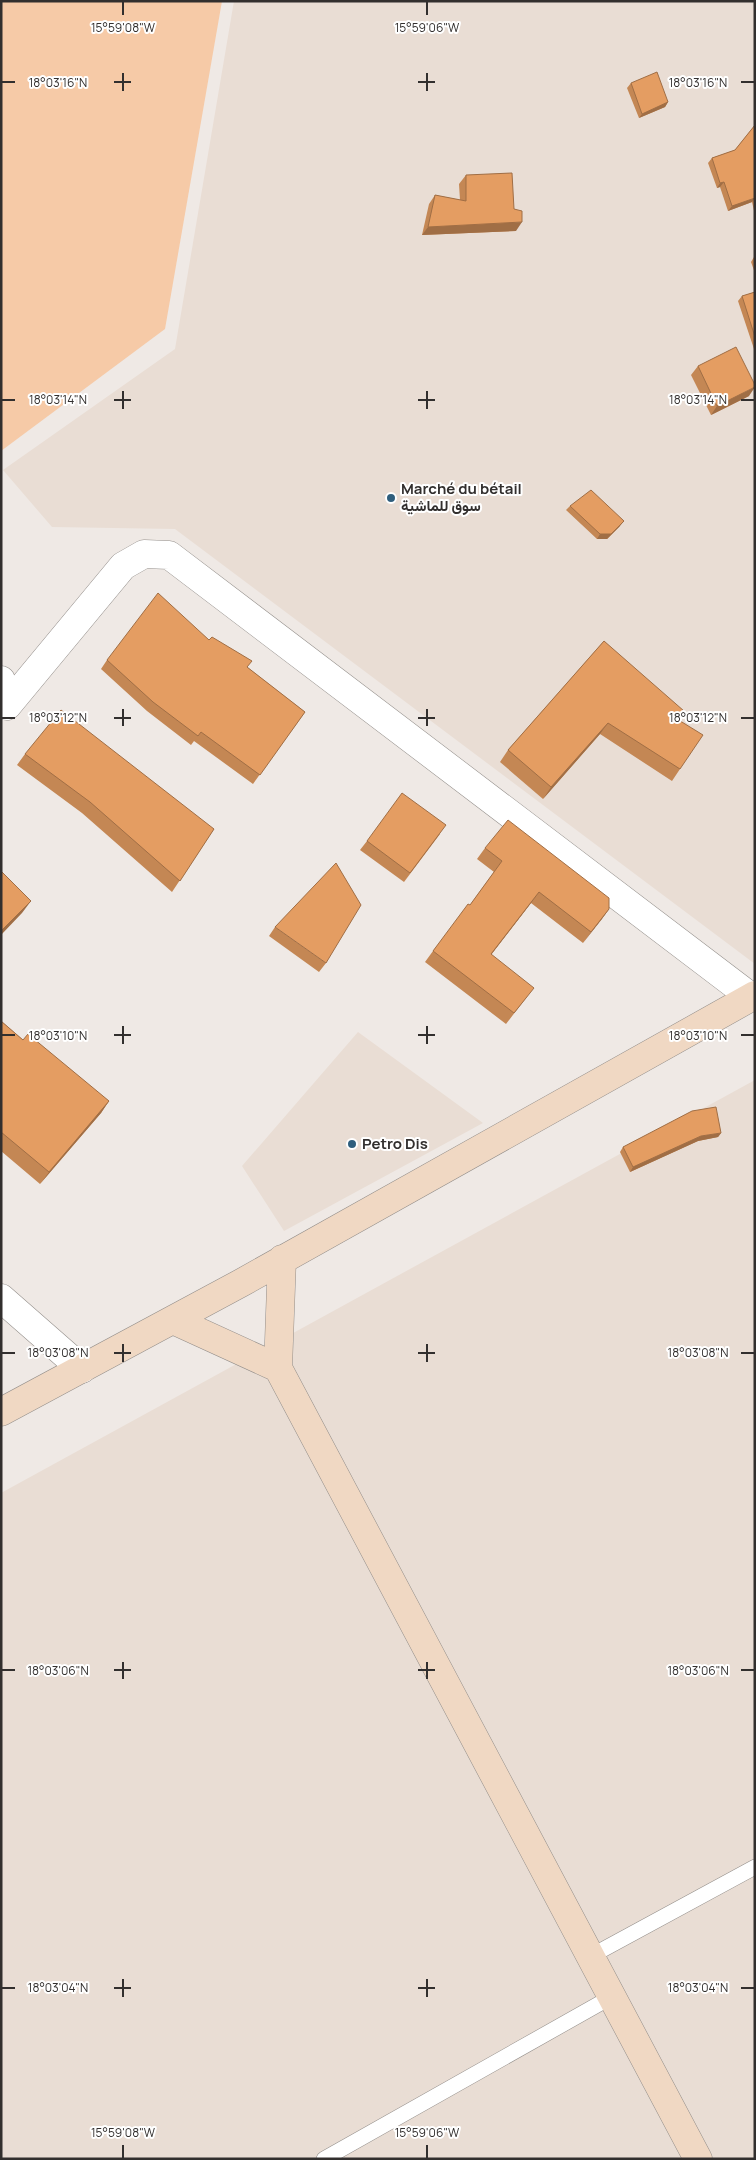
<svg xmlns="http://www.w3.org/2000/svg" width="756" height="2160" viewBox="0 0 756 2160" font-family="Manrope,Vazirmatn,sans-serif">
<rect width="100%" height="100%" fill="#efe9e5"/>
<path fill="#e9ddd4" d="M 234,1 L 755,1 L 755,964 L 175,529 L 52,527 L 3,470 L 175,349 Z
M 358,1032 L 483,1123 L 284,1231 L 242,1166 Z
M 755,1080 L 755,2159 L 1,2159 L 1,1493 Z"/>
<path fill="#f6caa7" d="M 1,1 L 222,1 L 165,329 L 1,451 Z"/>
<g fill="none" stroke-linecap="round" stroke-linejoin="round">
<defs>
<path id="lane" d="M 591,1956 L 755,1867
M 324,2159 L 613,1996"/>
<path id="street" d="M 1,680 L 7,706 L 123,566 L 144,554 L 169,555 L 751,997
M 1,1298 L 82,1369"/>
<path id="secondary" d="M 282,1259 L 278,1368 L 698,2159
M 173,1320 L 278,1368
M 1,1412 L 241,1283 L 755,995"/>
</defs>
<use href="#lane" stroke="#938e8a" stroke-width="16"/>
<use href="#street" stroke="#938e8a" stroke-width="29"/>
<use href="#secondary" stroke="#938e8a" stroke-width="29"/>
<use href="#lane" stroke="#fff" stroke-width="15"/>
<use href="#street" stroke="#fff" stroke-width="28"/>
<use href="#secondary" stroke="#f0d8c3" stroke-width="28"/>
</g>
<path fill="#c48754" d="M 631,83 L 668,102 L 665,107 L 639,118 L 627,88 Z
M 755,125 L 755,215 L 752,202 L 728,211 L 720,187 L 717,188 L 708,163 L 712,158 L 735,150 Z
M 466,175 L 514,209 L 516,231 L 422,235 L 429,204 L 435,195 L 460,200 L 459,184 Z
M 754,257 L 755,257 L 755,273 L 751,262 Z
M 755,292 L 755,352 L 738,301 L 742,296 Z
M 698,366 L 749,396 L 711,415 L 691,375 Z
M 570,506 L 620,526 L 607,539 L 597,539 L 566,510 Z
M 209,640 L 247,667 L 305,712 L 253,784 L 194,741 L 191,745 L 147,711 L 101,669 L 107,660 Z
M 604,641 L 678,719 L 680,769 L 672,781 L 600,734 L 543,799 L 500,762 L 508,750 Z
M 25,754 L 214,829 L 172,892 L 82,813 L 17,765 Z
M 440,834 L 404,882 L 360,850 L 367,841 Z
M 485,848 L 609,909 L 583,943 L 531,903 L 491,955 L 526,998 L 506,1024 L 425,962 L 433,951 L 470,905 L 494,872 L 477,859 Z
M 275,927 L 326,963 L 319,972 L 269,936 Z
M 1,1021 L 23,1040 L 109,1101 L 101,1113 L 40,1184 L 1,1151 Z
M 721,1133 L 718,1137 L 698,1141 L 630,1172 L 620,1152 L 623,1147 Z"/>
<path fill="#a06e45" d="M 668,102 L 665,107 L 639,118 L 642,114 Z
M 724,182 L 720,187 L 717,188 L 720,183 Z
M 755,198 L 752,202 L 728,211 L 732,206 Z
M 522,222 L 516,231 L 422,235 L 428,227 Z
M 755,387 L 749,396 L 711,415 L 717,406 Z
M 624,521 L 620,526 L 607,539 L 597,539 L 600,534 Z
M 608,723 L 600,734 L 543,799 L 551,787 Z
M 539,892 L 531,903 L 483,965 L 491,954 Z
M 31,901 L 22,913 L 1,935 L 1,931 Z
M 609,909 L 602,919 L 583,943 L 591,932 Z
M 109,1101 L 101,1113 L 40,1184 L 49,1172 Z
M 721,1133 L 718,1137 L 698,1141 L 630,1172 L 633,1167 L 701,1136 Z"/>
<path fill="#e49d62" stroke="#a06e45" d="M 657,72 L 668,102 L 642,114 L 631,83 Z
M 755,125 L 755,198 L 732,206 L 724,182 L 720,183 L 712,158 L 735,150 Z
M 512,173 L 514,209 L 522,211 L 522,222 L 428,227 L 435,195 L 466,201 L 466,175 Z
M 755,292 L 755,337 L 742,296 Z
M 736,347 L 755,385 L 755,387 L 717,406 L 698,366 Z
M 591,490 L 624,521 L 611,534 L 600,534 L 570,506 Z
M 158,593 L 209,640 L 212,637 L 252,661 L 247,667 L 305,712 L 260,775 L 201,732 L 198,736 L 153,702 L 107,660 Z
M 604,641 L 684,711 L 677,719 L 703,735 L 680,769 L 608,723 L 551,787 L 508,750 Z
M 61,710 L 214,829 L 180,881 L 90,802 L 25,754 Z
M 402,793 L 446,825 L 410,873 L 367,841 Z
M 508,820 L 609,898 L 609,909 L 591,932 L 539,892 L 491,954 L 534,988 L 514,1013 L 433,951 L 468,904 L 470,905 L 502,861 L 485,848 Z
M 336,863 L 361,905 L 326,963 L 275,927 Z
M 1,871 L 31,901 L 1,931 Z
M 1,1021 L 23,1040 L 28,1034 L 109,1101 L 49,1172 L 1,1132 Z
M 716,1107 L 721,1133 L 701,1136 L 633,1167 L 623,1147 L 692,1111 Z"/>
<path fill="none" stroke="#322f2e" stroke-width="2" d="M 123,2 L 123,15M 427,2 L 427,15M 123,73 L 123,91M 427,73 L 427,91M 2,82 L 15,82M 114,82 L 131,82M 418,82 L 435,82M 741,82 L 754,82M 123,391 L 123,409M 427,391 L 427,409M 2,400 L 15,400M 114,400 L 131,400M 418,400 L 435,400M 741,400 L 754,400M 123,709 L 123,726M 427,709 L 427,726M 2,718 L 15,718M 114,718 L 131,718M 418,718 L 435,718M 741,718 L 754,718M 123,1026 L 123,1044M 427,1026 L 427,1044M 2,1035 L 15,1035M 114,1035 L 131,1035M 418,1035 L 435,1035M 741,1035 L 754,1035M 123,1344 L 123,1362M 427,1344 L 427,1362M 2,1353 L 15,1353M 114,1353 L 131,1353M 418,1353 L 435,1353M 741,1353 L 754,1353M 123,1662 L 123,1679M 427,1662 L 427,1679M 2,1670 L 15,1670M 114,1670 L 131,1670M 418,1670 L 435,1670M 741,1670 L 754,1670M 123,1979 L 123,1997M 427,1979 L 427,1997M 2,1988 L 15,1988M 114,1988 L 131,1988M 418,1988 L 435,1988M 741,1988 L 754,1988M 123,2145 L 123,2158M 427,2145 L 427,2158"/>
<g fill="#2f5e7d" stroke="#fff" stroke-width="2">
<circle cx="391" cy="498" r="5"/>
<circle cx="352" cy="1144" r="5"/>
</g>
<g text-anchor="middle" stroke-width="4" stroke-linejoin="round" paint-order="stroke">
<g font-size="15" font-weight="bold" fill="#322f2e" stroke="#fff" text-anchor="start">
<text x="401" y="494">Marché du bétail<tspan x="401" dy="17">سوق للماشية</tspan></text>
<text x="362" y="1149">Petro Dis</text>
</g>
</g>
<g font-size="12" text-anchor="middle" fill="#322f2e" stroke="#fff" stroke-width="4" stroke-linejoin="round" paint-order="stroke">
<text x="123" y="32">15°59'08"W</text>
<text x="427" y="32">15°59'06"W</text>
<text x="58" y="87">18°03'16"N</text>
<text x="698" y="87">18°03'16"N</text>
<text x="58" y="404">18°03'14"N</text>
<text x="698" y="404">18°03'14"N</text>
<text x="58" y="722">18°03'12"N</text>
<text x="698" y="722">18°03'12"N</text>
<text x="58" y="1040">18°03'10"N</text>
<text x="698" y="1040">18°03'10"N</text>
<text x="58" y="1357">18°03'08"N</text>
<text x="698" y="1357">18°03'08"N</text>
<text x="58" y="1675">18°03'06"N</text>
<text x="698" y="1675">18°03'06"N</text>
<text x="58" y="1992">18°03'04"N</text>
<text x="698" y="1992">18°03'04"N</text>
<text x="123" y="2137">15°59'08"W</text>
<text x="427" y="2137">15°59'06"W</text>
</g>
<rect width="756" height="2160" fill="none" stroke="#322f2e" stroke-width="5"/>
</svg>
